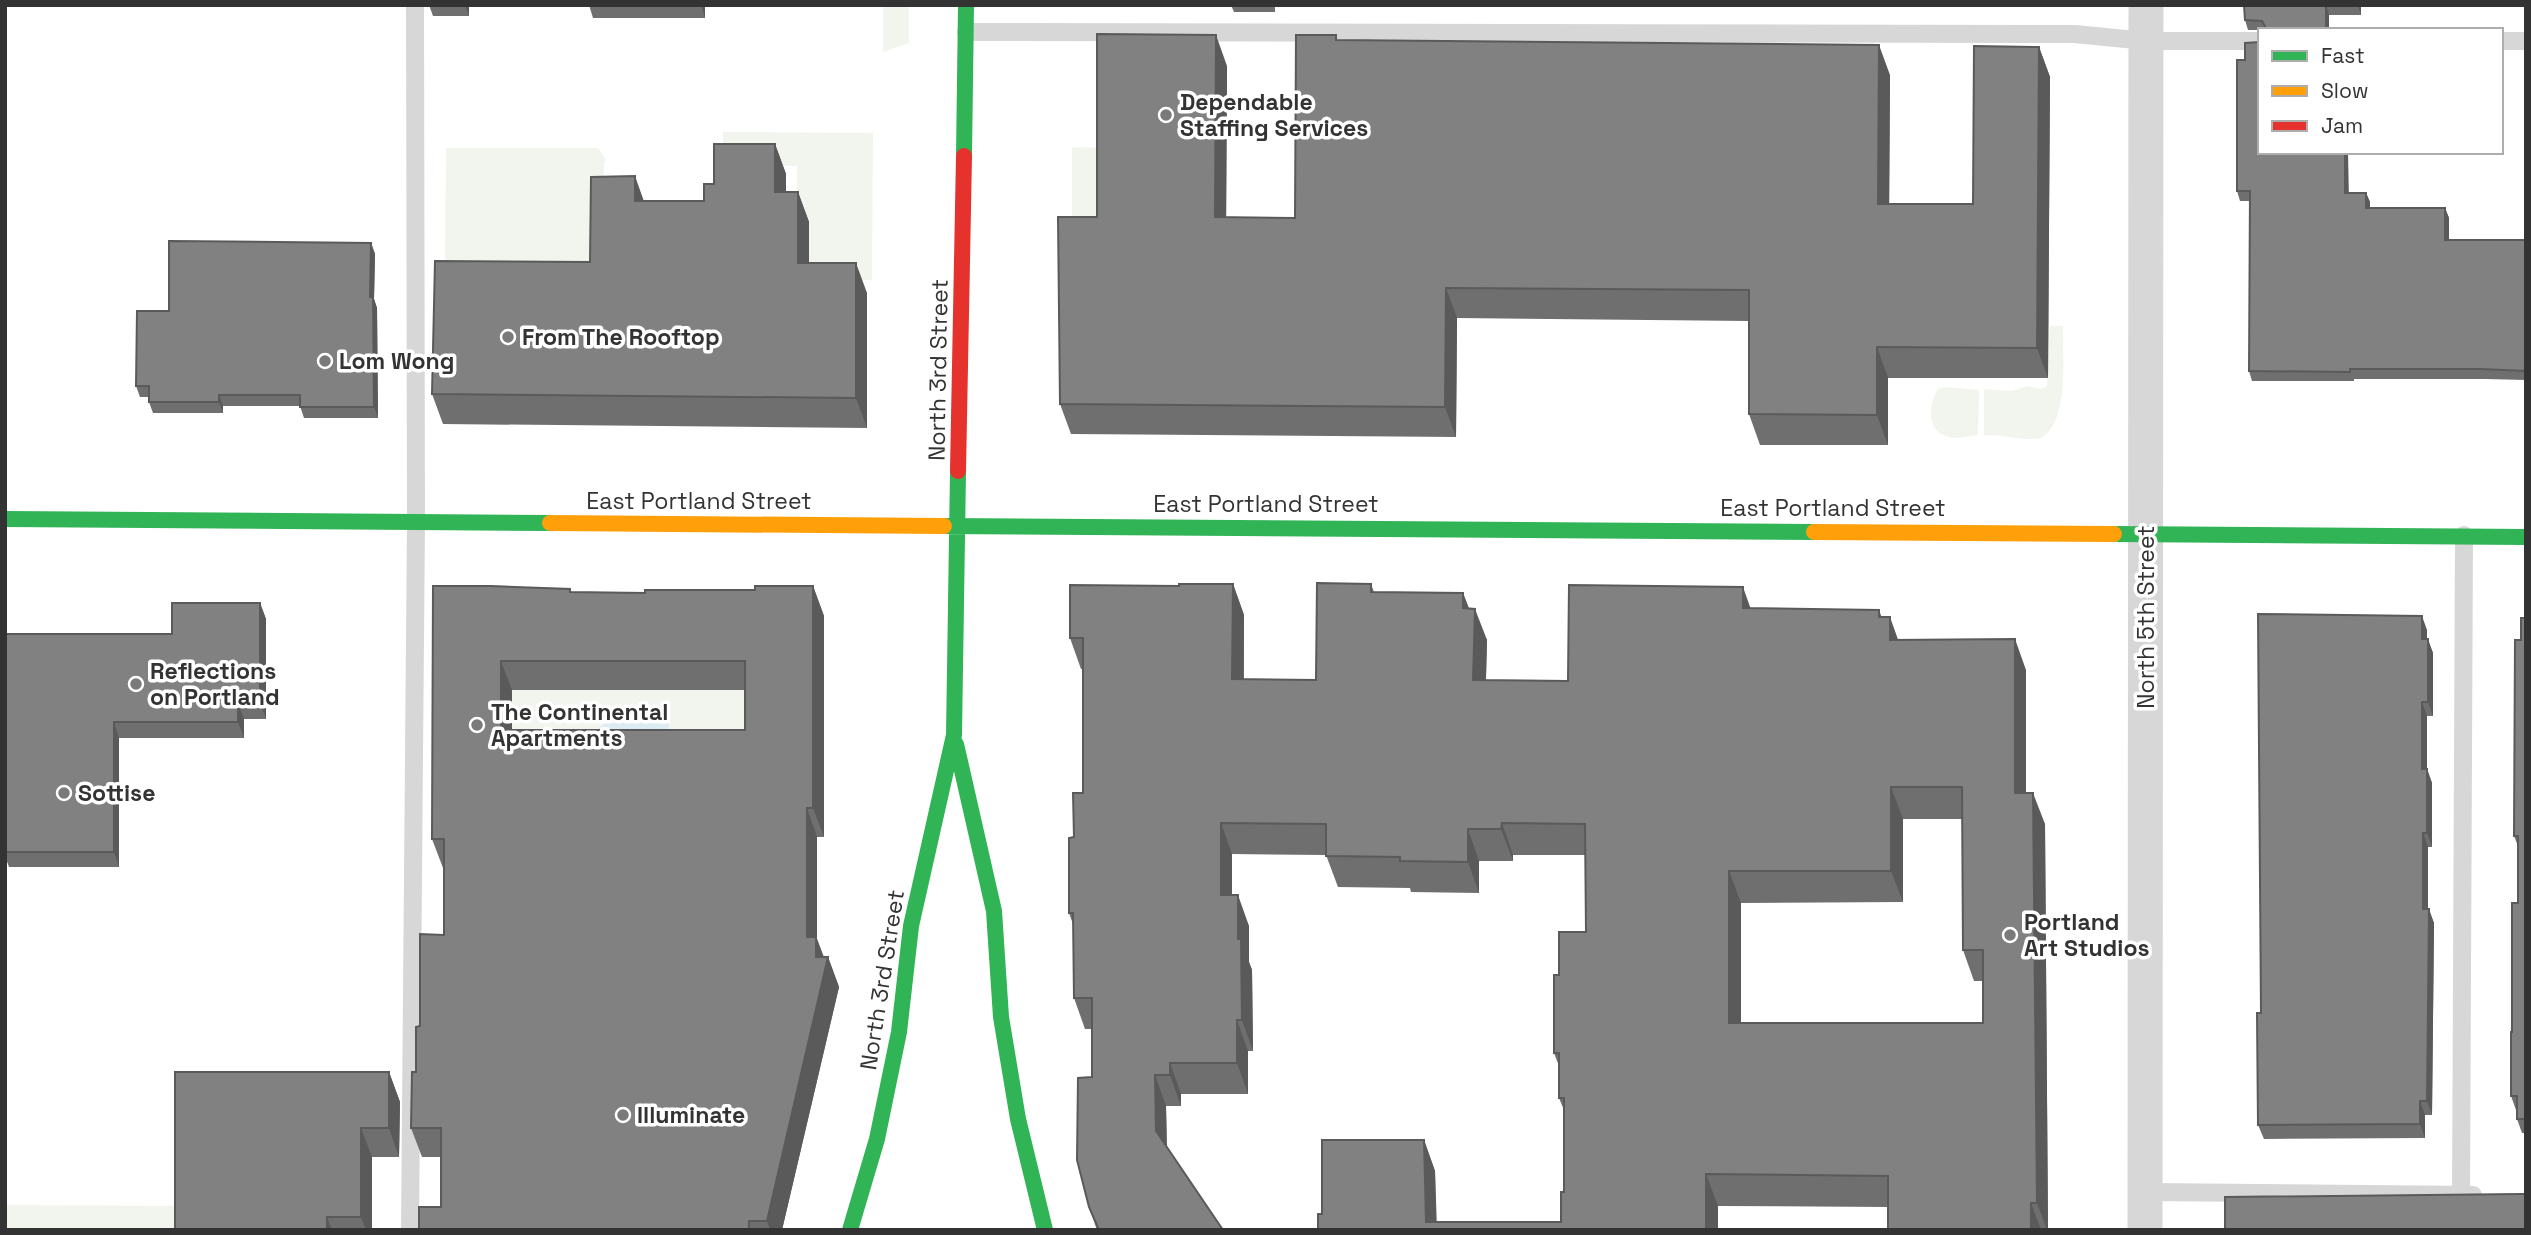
<svg xmlns="http://www.w3.org/2000/svg" width="2531" height="1235" viewBox="0 0 2531 1235" font-family="'Space Grotesk',sans-serif">
<rect width="100%" height="100%" fill="#fff"/>
<path fill="#f1f5ed" d="M 883,5 L 909,5 L 909,43 L 883,52 Z
M 723,132 L 873,133 L 872,280 L 783,279 L 804,214 L 805,206 L 797,204 L 797,166 L 726,164 L 723,161 Z
M 1072,147 L 1105,148 L 1105,235 L 1072,235 Z
M 446,148 L 598,148 L 606,160 L 604,163 L 601,266 L 445,265 Z
M 2050,326 L 2063,326 C 2062,357 2070,421 2041,438 C 2021,441 2004,434 1984,435 L 1984,389 L 2012,391 L 2028,386 L 2041,389 L 2047,386 Z
M 1946,387 L 1979,390 L 1978,435 C 1969,435 1958,440 1949,437 C 1926,432 1928,405 1938,389 Z
M 512,690 L 756,690 L 756,760 L 512,760 Z
M 5,1205 L 185,1206 L 185,1230 L 5,1230 Z"/>
<path fill="#ddebf3" d="M 651,711 L 665,714 L 669,719 L 669,735 L 597,731 C 608,716 634,714 651,711 Z"/>
<g fill="none" stroke-linecap="round" stroke-linejoin="round">
<path stroke="#d7d7d7" stroke-width="18" d="M 966,32 L 2075,34 L 2146,41 L 2260,41
M 2501,41 L 2526,41
M 2145,1192 L 2473,1195
M 2461,1195 L 2464,535
M 410,1230 L 416,521 L 415,5"/>
<path stroke="#d7d7d7" stroke-width="35" d="M 2145,1230 L 2146,5"/>
<path stroke="#30b455" stroke-width="16" d="M 964,156 L 966,5
M 5,519 L 550,523
M 944,526 L 1814,532
M 2114,534 L 2526,537
M 956,744 L 994,911 L 1001,1017 L 1018,1119 L 1045,1230
M 850,1230 L 877,1139 L 899,1032 L 911,926 L 954,735 L 958,471"/>
<path stroke="#ff9f0a" stroke-width="16" d="M 550,523 L 944,526
M 1814,532 L 2114,534"/>
<path stroke="#e5322d" stroke-width="16" d="M 958,471 L 964,156"/>
</g>
<path fill="#6f6f6f" fill-rule="evenodd" d="M 429,5 L 469,5 L 469,16 L 433,16 Z
M 589,5 L 705,5 L 705,18 L 593,18 Z
M 1231,5 L 1275,5 L 1275,12 L 1234,12 Z
M 2244,5 L 2361,5 L 2361,15 L 2329,15 L 2329,30 L 2248,30 L 2245,20 Z
M 1338,40 L 1890,75 L 1889,204 L 1973,204 L 2039,47 L 2050,77 L 2048,378 L 1888,378 L 1888,445 L 1760,445 L 1749,414 L 1749,321 L 1457,318 L 1456,437 L 1071,434 L 1060,404 L 1097,217 L 1227,66 L 1226,217 L 1295,218 Z
M 2245,60 L 2349,193 L 2366,193 L 2370,202 L 2370,208 L 2445,208 L 2449,218 L 2449,240 L 2526,240 L 2526,380 L 2485,379 L 2354,379 L 2354,381 L 2252,381 L 2249,371 L 2250,201 L 2240,201 L 2237,191 Z
M 775,144 L 786,174 L 786,192 L 798,192 L 809,222 L 809,263 L 867,293 L 867,428 L 443,424 L 432,394 L 590,262 L 644,201 L 704,201 L 714,184 Z
M 371,243 L 375,254 L 374,299 L 377,308 L 378,418 L 304,418 L 300,406 L 223,406 L 223,413 L 153,413 L 149,402 L 149,397 L 140,397 L 136,386 L 169,311 Z
M 1233,584 L 1244,615 L 1244,679 L 1316,680 L 1371,584 L 1374,592 L 1463,593 L 1469,609 L 1487,640 L 1486,680 L 1568,681 L 1751,608 L 1881,617 L 1898,640 L 2026,670 L 2026,793 L 2045,824 L 2048,1230 L 1888,1230 L 1888,1207 L 1718,1206 L 1718,1230 L 1318,1230 L 1322,1214 L 1424,1140 L 1435,1171 L 1436,1222 L 1561,1222 L 1564,1192 L 1564,1110 L 1559,1098 L 1559,1066 L 1554,1053 L 1559,975 L 1586,932 L 1586,855 L 1513,855 L 1513,861 L 1479,861 L 1479,893 L 1411,892 L 1410,888 L 1338,887 L 1326,855 L 1232,854 L 1232,895 L 1249,926 L 1249,962 L 1252,970 L 1253,1051 L 1248,1051 L 1248,1094 L 1181,1094 L 1181,1106 L 1166,1106 L 1167,1147 L 1223,1230 L 1097,1230 L 1089,1207 L 1092,1029 L 1085,1029 L 1074,998 L 1073,924 L 1069,913 L 1074,837 L 1083,793 L 1083,669 L 1081,669 L 1070,638 L 1179,586 ZM 1903,819 L 1962,819 L 1963,950 L 1974,981 L 1983,981 L 1983,1023 L 1741,1023 L 1741,903 L 1903,902 Z
M 433,586 L 571,592 L 645,593 L 755,590 L 813,586 L 824,616 L 824,837 L 817,837 L 817,939 L 824,957 L 828,957 L 839,987 L 782,1230 L 419,1230 L 441,1207 L 441,1157 L 422,1157 L 411,1128 L 420,1026 L 444,935 L 444,868 L 443,868 L 432,839 ZM 512,690 L 745,690 L 745,730 L 512,730 Z
M 260,603 L 266,619 L 266,719 L 244,719 L 244,738 L 119,738 L 119,867 L 9,867 L 5,856 L 5,634 L 172,634 Z
M 2526,618 L 2526,1133 L 2522,1133 L 2517,1119 L 2517,1110 L 2516,1110 L 2511,1096 L 2518,903 L 2518,846 L 2514,836 L 2521,640 Z
M 2427,630 L 2427,639 L 2433,653 L 2433,716 L 2427,716 L 2427,769 L 2432,783 L 2432,847 L 2428,847 L 2428,909 L 2434,923 L 2432,1115 L 2425,1115 L 2425,1138 L 2264,1139 L 2258,1125 L 2261,1013 Z
M 389,1072 L 400,1102 L 399,1157 L 372,1157 L 372,1230 L 175,1230 Z"/>
<path fill="#5a5a5a" d="M 465,5 L 469,5 L 469,16 Z
M 701,5 L 705,5 L 705,18 Z
M 2326,5 L 2329,15 L 2329,30 L 2326,30 Z
M 2358,5 L 2361,5 L 2361,15 Z
M 1216,35 L 1227,66 L 1226,247 L 1215,217 Z
M 1879,45 L 1890,75 L 1889,235 L 1878,204 Z
M 2039,47 L 2050,77 L 2048,378 L 2037,348 Z
M 775,144 L 786,174 L 786,222 L 775,192 Z
M 2345,152 L 2348,152 L 2349,202 L 2345,193 Z
M 635,176 L 646,207 L 635,201 Z
M 798,192 L 809,222 L 809,293 L 798,263 Z
M 2366,193 L 2370,202 L 2370,218 L 2366,208 Z
M 2445,208 L 2449,218 L 2449,249 L 2445,240 Z
M 371,243 L 375,254 L 374,299 L 377,308 L 378,418 L 374,407 L 370,297 Z
M 5,247 L 7,251 L 5,404 Z
M 856,263 L 867,293 L 867,428 L 856,398 Z
M 1446,288 L 1457,318 L 1456,437 L 1445,407 Z
M 1877,347 L 1888,378 L 1888,445 L 1877,415 Z
M 219,395 L 223,406 L 223,413 L 219,402 Z
M 1233,584 L 1244,615 L 1243,710 L 1232,679 Z
M 813,586 L 824,616 L 824,837 L 813,808 Z
M 1743,587 L 1754,618 L 1743,608 Z
M 1463,593 L 1475,624 L 1475,609 L 1487,640 L 1485,711 L 1473,680 L 1463,608 Z
M 260,603 L 266,619 L 266,719 L 260,703 Z
M 1879,610 L 1890,640 L 1890,617 L 1901,648 L 1901,672 L 1879,617 Z
M 2422,616 L 2427,630 L 2427,653 L 2422,639 Z
M 2015,639 L 2026,670 L 2026,824 L 2015,793 Z
M 2428,639 L 2433,653 L 2433,716 L 2428,702 Z
M 501,661 L 512,690 L 512,760 L 501,730 Z
M 2422,702 L 2427,716 L 2427,783 L 2422,769 Z
M 238,703 L 244,719 L 244,738 L 238,722 Z
M 114,722 L 119,738 L 119,867 L 114,852 Z
M 2427,769 L 2432,783 L 2432,847 L 2427,833 Z
M 1891,787 L 1903,819 L 1903,902 L 1891,871 Z
M 2033,793 L 2045,824 L 2048,1230 L 2047,1230 L 2037,1203 Z
M 807,808 L 817,837 L 817,939 L 826,964 L 828,957 L 839,987 L 782,1230 L 770,1230 L 767,1221 L 807,937 Z
M 1221,823 L 1232,854 L 1232,926 L 1221,895 Z
M 1502,823 L 1513,855 L 1513,861 L 1501,829 Z
M 1468,829 L 1479,861 L 1479,893 L 1468,862 Z
M 2423,833 L 2428,847 L 2428,923 L 2423,909 Z
M 1729,871 L 1741,903 L 1741,1054 L 1729,1023 Z
M 1238,895 L 1249,926 L 1249,962 L 1252,970 L 1253,1051 L 1242,1020 L 1238,939 Z
M 2429,909 L 2434,923 L 2432,1115 L 2427,1101 Z
M 1237,1020 L 1248,1051 L 1248,1094 L 1237,1063 Z
M 1170,1063 L 1181,1094 L 1181,1106 L 1170,1075 Z
M 389,1072 L 400,1102 L 399,1157 L 389,1128 Z
M 1155,1075 L 1166,1106 L 1167,1162 L 1156,1131 Z
M 2420,1101 L 2425,1115 L 2425,1138 L 2420,1124 Z
M 361,1128 L 372,1157 L 372,1230 L 366,1230 L 361,1217 Z
M 1424,1140 L 1435,1171 L 1437,1230 L 1426,1222 Z
M 1706,1174 L 1718,1206 L 1718,1230 L 1706,1230 Z
M 2031,1203 L 2041,1230 L 2031,1230 Z
M 327,1217 L 332,1230 L 327,1230 Z"/>
<path fill="#818181" stroke="#5a5a5a" stroke-width="2" fill-rule="evenodd" d="M 2244,5 L 2326,5 L 2326,30 L 2267,30 L 2262,21 L 2245,20 Z
M 1097,34 L 1216,35 L 1215,217 L 1295,218 L 1296,35 L 1336,35 L 1336,40 L 1879,45 L 1878,204 L 1973,204 L 1974,46 L 2039,47 L 2037,348 L 1877,347 L 1877,415 L 1749,414 L 1749,290 L 1446,288 L 1445,407 L 1060,404 L 1058,217 L 1097,217 Z
M 2260,42 L 2260,152 L 2345,152 L 2345,193 L 2366,193 L 2366,208 L 2445,208 L 2445,240 L 2526,240 L 2526,371 L 2481,369 L 2350,369 L 2350,372 L 2249,371 L 2250,191 L 2237,191 L 2237,60 L 2245,60 L 2245,43 Z
M 714,144 L 775,144 L 775,192 L 798,192 L 798,263 L 856,263 L 856,398 L 432,394 L 435,261 L 590,262 L 591,177 L 635,176 L 635,201 L 704,201 L 704,184 L 714,184 Z
M 169,241 L 371,243 L 370,297 L 373,297 L 374,407 L 300,407 L 300,395 L 219,395 L 219,402 L 149,402 L 149,386 L 136,386 L 137,311 L 169,311 Z
M 1317,583 L 1371,584 L 1371,592 L 1463,593 L 1463,608 L 1475,609 L 1473,680 L 1568,681 L 1569,585 L 1743,587 L 1743,608 L 1879,610 L 1879,617 L 1890,617 L 1890,640 L 2015,639 L 2015,793 L 2033,793 L 2037,1203 L 2031,1203 L 2031,1230 L 1888,1230 L 1888,1176 L 1706,1174 L 1706,1230 L 1318,1230 L 1318,1214 L 1322,1214 L 1322,1140 L 1424,1140 L 1426,1222 L 1561,1222 L 1561,1192 L 1564,1192 L 1564,1098 L 1559,1098 L 1559,1053 L 1554,1053 L 1554,975 L 1559,975 L 1559,932 L 1586,932 L 1585,824 L 1502,823 L 1501,829 L 1468,829 L 1468,862 L 1400,861 L 1400,857 L 1326,856 L 1326,824 L 1221,823 L 1221,895 L 1238,895 L 1238,939 L 1241,939 L 1242,1020 L 1237,1020 L 1237,1063 L 1170,1063 L 1170,1075 L 1155,1075 L 1156,1131 L 1223,1230 L 1099,1230 L 1089,1207 L 1077,1160 L 1078,1078 L 1092,1077 L 1092,998 L 1074,998 L 1073,913 L 1069,913 L 1069,838 L 1074,837 L 1073,793 L 1083,793 L 1083,638 L 1070,638 L 1070,585 L 1179,586 L 1179,584 L 1233,584 L 1232,679 L 1316,680 ZM 1891,787 L 1962,787 L 1963,950 L 1983,950 L 1983,1023 L 1729,1023 L 1729,871 L 1891,871 Z
M 433,586 L 491,586 L 570,589 L 570,592 L 645,593 L 645,590 L 755,590 L 755,586 L 813,586 L 813,808 L 807,808 L 807,937 L 816,937 L 816,957 L 828,957 L 767,1221 L 749,1221 L 749,1230 L 419,1230 L 419,1207 L 441,1207 L 441,1128 L 411,1128 L 412,1072 L 416,1072 L 416,1027 L 420,1026 L 420,934 L 444,935 L 444,839 L 432,839 ZM 501,661 L 745,661 L 745,730 L 501,730 Z
M 172,603 L 260,603 L 260,703 L 238,703 L 238,722 L 114,722 L 114,852 L 5,852 L 5,634 L 172,634 Z
M 2258,614 L 2422,616 L 2422,639 L 2428,639 L 2428,702 L 2422,702 L 2422,769 L 2427,769 L 2427,833 L 2423,833 L 2423,909 L 2429,909 L 2427,1101 L 2420,1101 L 2420,1124 L 2258,1125 L 2257,1013 L 2261,1013 Z
M 2521,618 L 2526,618 L 2526,1119 L 2517,1119 L 2517,1096 L 2511,1096 L 2511,1032 L 2512,1032 L 2512,903 L 2518,903 L 2518,836 L 2514,836 L 2515,640 L 2521,640 Z
M 175,1072 L 389,1072 L 389,1128 L 361,1128 L 361,1217 L 327,1217 L 327,1230 L 175,1230 Z
M 2521,1194 L 2526,1194 L 2526,1230 L 2225,1230 L 2225,1197 Z"/>
<g fill="#7a7a7a" stroke="#fff" stroke-width="2.5">
<circle cx="1166" cy="115" r="7"/>
<circle cx="508" cy="337" r="7"/>
<circle cx="325" cy="361" r="7"/>
<circle cx="136" cy="684" r="7"/>
<circle cx="477" cy="725" r="7"/>
<circle cx="64" cy="793" r="7"/>
<circle cx="2010" cy="935" r="7"/>
<circle cx="623" cy="1115" r="7"/>
</g>
<g text-anchor="middle" stroke-width="7" stroke-linejoin="round" paint-order="stroke">
<g font-size="23" font-weight="bold" fill="#333" stroke="#fff" text-anchor="start">
<text x="1180" y="110">Dependable<tspan x="1180" dy="26">Staffing Services</tspan></text>
<text x="522" y="345">From The Rooftop</text>
<text x="339" y="369">Lom Wong</text>
<text x="150" y="679">Reflections<tspan x="150" dy="26">on Portland</tspan></text>
<text x="491" y="720">The Continental<tspan x="491" dy="26">Apartments</tspan></text>
<text x="78" y="801">Sottise</text>
<text x="2024" y="930">Portland<tspan x="2024" dy="26">Art Studios</tspan></text>
<text x="637" y="1123">Illuminate</text>
</g>
<g font-size="23" fill="#333" stroke="#fff">
<text transform="translate(938 370) rotate(-89)" y="8">North 3rd Street</text>
<text x="699" y="509">East Portland Street</text>
<text x="1266" y="512">East Portland Street</text>
<text x="1833" y="516">East Portland Street</text>
<text transform="translate(2146 617) rotate(-90)" y="8">North 5th Street</text>
<text transform="translate(882 980) rotate(-81)" y="8">North 3rd Street</text>
</g>
</g>
<rect width="2531" height="1235" fill="none" stroke="#333333" stroke-width="14"/>
<rect x="2258" y="28" width="245" height="126" fill="#ffffff" stroke="#adadad" stroke-width="2"/>
<rect x="2272" y="51" width="35" height="10" fill="#30b455" stroke="#adadad" stroke-width="2"/>
<text x="2321" y="63" font-size="21" fill="#333333">Fast</text>
<rect x="2272" y="86" width="35" height="10" fill="#ff9f0a" stroke="#adadad" stroke-width="2"/>
<text x="2321" y="98" font-size="21" fill="#333333">Slow</text>
<rect x="2272" y="121" width="35" height="10" fill="#e5322d" stroke="#adadad" stroke-width="2"/>
<text x="2321" y="133" font-size="21" fill="#333333">Jam</text>
</svg>
